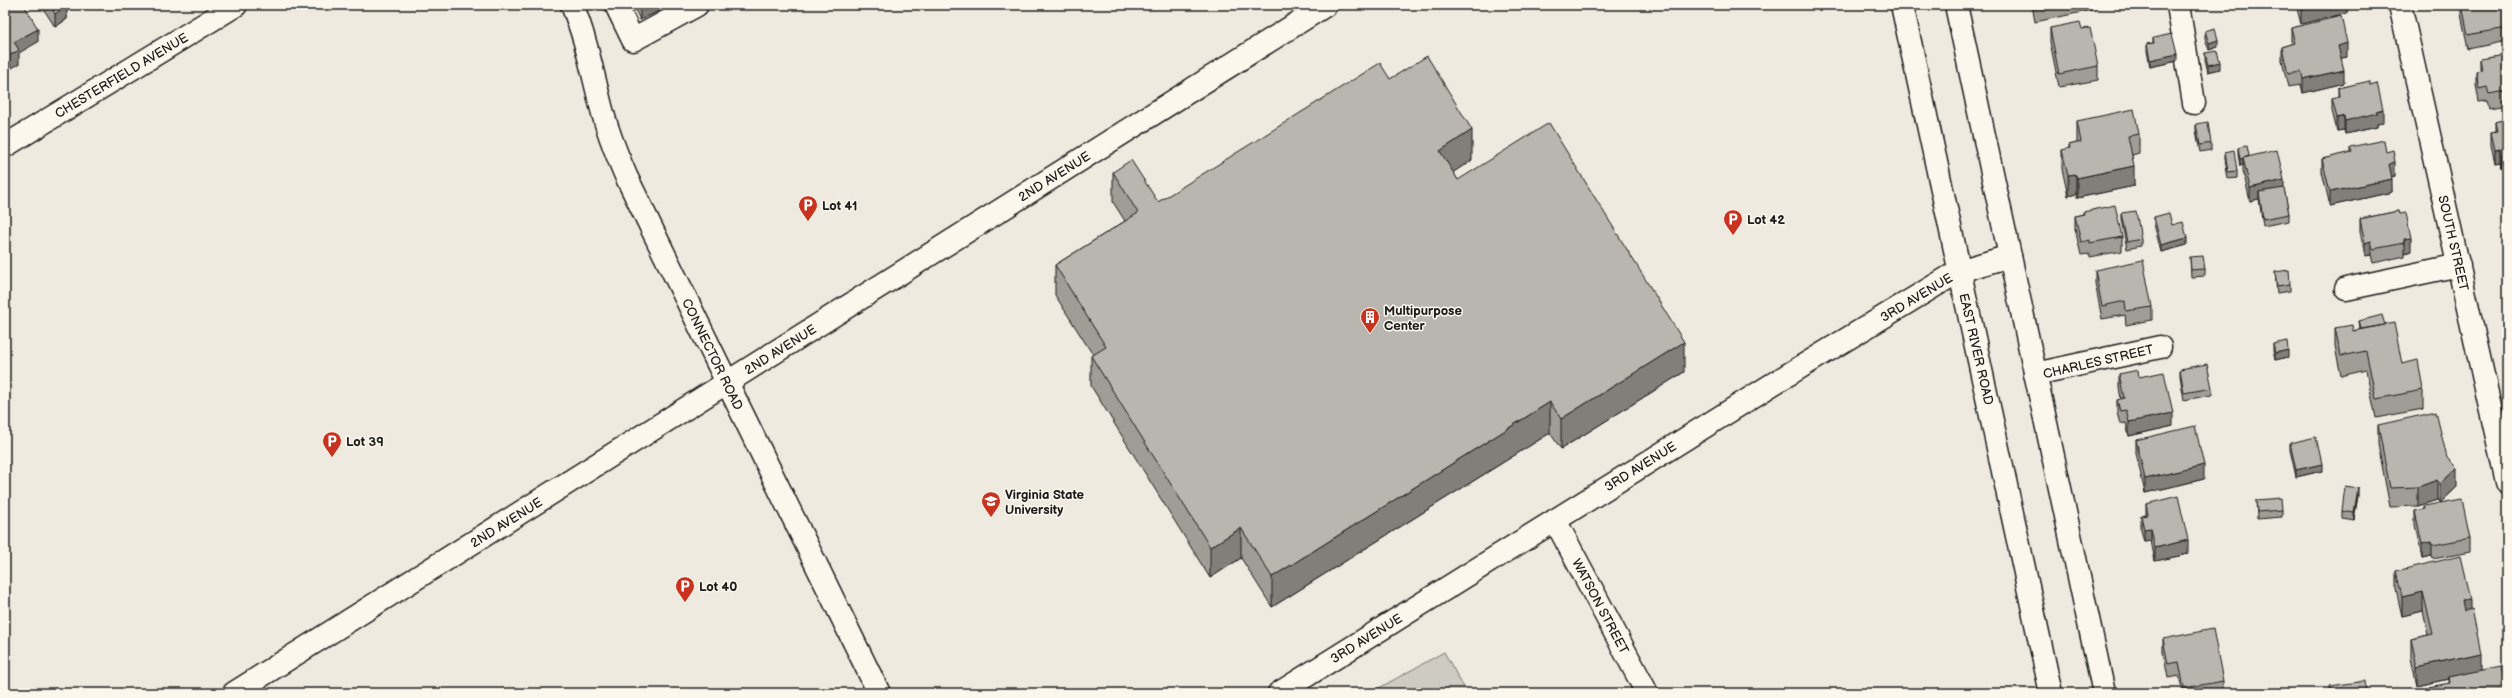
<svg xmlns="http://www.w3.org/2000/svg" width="2512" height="698" viewBox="0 0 2512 698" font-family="'Balsamiq Sans',sans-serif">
<rect width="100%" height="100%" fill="#eeeadf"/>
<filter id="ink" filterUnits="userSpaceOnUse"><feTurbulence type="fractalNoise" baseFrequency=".025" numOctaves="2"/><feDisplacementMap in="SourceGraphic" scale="8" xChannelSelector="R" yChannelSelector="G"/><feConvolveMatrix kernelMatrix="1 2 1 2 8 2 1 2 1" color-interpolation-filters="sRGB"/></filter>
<g filter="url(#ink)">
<path fill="#ceccc2" stroke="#75746f" d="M 1444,652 L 1467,693 L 1370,693 Z"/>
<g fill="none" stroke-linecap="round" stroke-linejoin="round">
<defs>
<path id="minor" d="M 572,5 C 586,38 592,71 601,106 C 607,130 616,153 626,176 L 879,693
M 616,5 L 633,40 L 697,5
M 2178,5 L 2194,103
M 2400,5 L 2507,482
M 2346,289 L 2459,265
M 2035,374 L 2160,347
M 1555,520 L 1647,693
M 234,693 L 1326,5
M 1279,693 L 1776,382 L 1959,271 L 2010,256"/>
<path id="major" d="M 1902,5 L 2051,693
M 1956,5 L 2104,693
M 5,146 L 236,5"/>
</defs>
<use href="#minor" stroke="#1c1c1c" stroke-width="25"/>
<use href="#major" stroke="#1c1c1c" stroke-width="25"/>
<use href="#minor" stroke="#fbf7ec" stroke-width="22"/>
<use href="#major" stroke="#fbf7ec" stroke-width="22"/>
</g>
<path fill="#9f9d96" stroke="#1c1c1c" d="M 41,5 L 75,5 L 67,10 L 67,19 L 55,27 Z
M 633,5 L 671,5 L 640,20 Z
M 2032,5 L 2092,5 L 2092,10 L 2035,22 Z
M 2296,5 L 2347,5 L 2347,13 L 2301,24 Z
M 2461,5 L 2507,5 L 2507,41 L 2468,49 L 2461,14 Z
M 2050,28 L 2082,29 L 2098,66 L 2098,80 L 2059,87 L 2050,42 Z
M 2291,28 L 2347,57 L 2341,58 L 2344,83 L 2303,93 L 2301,85 L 2288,87 L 2282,60 L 2282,47 L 2292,44 L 2291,41 Z
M 2205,31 L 2218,47 L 2209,50 L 2205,38 Z
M 2153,38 L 2177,61 L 2150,67 L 2147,51 L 2147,44 L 2153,43 Z
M 2205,53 L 2220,69 L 2208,72 L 2205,60 Z
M 2507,55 L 2507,105 L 2489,108 L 2487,101 L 2479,102 L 2476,85 L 2476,71 L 2480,71 L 2480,59 Z
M 1390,79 L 1472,160 L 1453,172 L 1458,180 L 1684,372 L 1561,449 L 1550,433 L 1272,607 L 1241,558 L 1210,578 L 1091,386 L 1091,356 L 1093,355 L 1055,295 L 1055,265 L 1125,221 L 1113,202 L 1113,172 L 1158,202 Z
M 2370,85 L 2383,123 L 2377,124 L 2377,127 L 2345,134 L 2344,130 L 2337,131 L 2332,111 L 2332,98 L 2338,97 L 2338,88 Z
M 2507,119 L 2507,167 L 2501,168 L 2500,162 L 2495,163 L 2491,145 L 2491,132 L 2495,131 L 2495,122 Z
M 2077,121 L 2139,134 L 2139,153 L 2132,155 L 2134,186 L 2077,198 L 2076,194 L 2068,196 L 2062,169 L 2062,150 L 2069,149 L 2069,145 L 2077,143 Z
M 2196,124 L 2211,143 L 2211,150 L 2200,152 L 2196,131 Z
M 2350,147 L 2386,152 L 2395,176 L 2391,177 L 2392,192 L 2330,206 L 2322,172 L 2322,159 L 2350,153 Z
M 2238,148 L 2249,156 L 2284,189 L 2289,214 L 2289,221 L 2263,226 L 2259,199 L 2250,201 L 2243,171 L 2243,165 L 2240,166 L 2238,155 Z
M 2225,152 L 2237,171 L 2237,178 L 2228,179 L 2225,159 Z
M 2398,211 L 2411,251 L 2405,253 L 2405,256 L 2373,263 L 2371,255 L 2365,256 L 2360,232 L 2360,219 Z
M 2083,212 L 2122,237 L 2122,251 L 2090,257 L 2090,254 L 2081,255 L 2075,229 L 2075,216 L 2083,214 Z
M 2121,213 L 2141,239 L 2141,246 L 2127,249 L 2121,220 Z
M 2154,217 L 2172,225 L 2187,245 L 2161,252 L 2154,224 Z
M 2190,257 L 2205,269 L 2205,276 L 2191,277 Z
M 2095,270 L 2152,307 L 2152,320 L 2126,325 L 2125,315 L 2102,319 L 2095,283 Z
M 2275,272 L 2290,284 L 2290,291 L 2277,293 Z
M 2359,321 L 2385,325 L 2402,364 L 2423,390 L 2423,409 L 2376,418 L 2366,370 L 2341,376 L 2335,347 L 2335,328 L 2353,331 L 2360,329 Z
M 2273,344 L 2288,357 L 2275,360 L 2273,351 Z
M 2180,369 L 2212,388 L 2212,395 L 2184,400 L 2180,376 Z
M 2119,374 L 2139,377 L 2173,426 L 2129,436 L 2126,423 L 2120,424 L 2117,413 L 2117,400 L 2121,399 L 2119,388 Z
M 2378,425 L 2447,458 L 2457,487 L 2440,503 L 2437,500 L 2418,506 L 2390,507 L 2378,444 Z
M 2136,440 L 2204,479 L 2145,493 L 2136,453 Z
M 2290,443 L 2322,471 L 2296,477 L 2290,450 Z
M 2358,495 L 2354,520 L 2342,518 L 2342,511 Z
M 2256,500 L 2282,510 L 2282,517 L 2257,519 Z
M 2146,504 L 2188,554 L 2155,561 L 2151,541 L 2144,542 L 2141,530 L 2141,516 L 2146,515 Z
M 2424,506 L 2470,538 L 2470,552 L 2433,559 L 2432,556 L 2422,558 L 2415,525 L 2415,511 L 2424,510 Z
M 2396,571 L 2470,610 L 2481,670 L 2507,693 L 2430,693 L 2430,687 L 2448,684 L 2448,679 L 2417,686 L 2411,658 L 2411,639 L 2428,635 L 2423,611 L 2402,616 L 2396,590 Z
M 2163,639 L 2223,681 L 2223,693 L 2183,693 L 2179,676 L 2168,678 L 2163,652 Z"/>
<path fill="#827f7a" stroke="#1c1c1c" d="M 63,5 L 75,5 L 67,10 L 67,19 L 55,27 L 55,14 Z
M 640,5 L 671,5 L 640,20 Z
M 2324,5 L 2347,5 L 2347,13 L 2301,24 L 2301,10 Z
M 38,29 L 38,42 L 19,53 L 19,64 L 5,72 L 5,58 L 14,42 Z
M 2218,40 L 2218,47 L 2209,50 L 2209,43 Z
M 2347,43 L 2347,57 L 2338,59 L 2338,46 Z
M 2177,54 L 2177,61 L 2150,67 L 2150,60 Z
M 2220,62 L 2220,69 L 2208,72 L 2208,65 Z
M 2344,70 L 2344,83 L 2303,93 L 2303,79 Z
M 2383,109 L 2383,123 L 2377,124 L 2377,127 L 2345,134 L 2345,121 L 2376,111 Z
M 2344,116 L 2344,130 L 2337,131 L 2337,118 Z
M 1472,130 L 1472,160 L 1440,181 L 1440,151 Z
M 2500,149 L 2500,162 L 2495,163 L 2495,150 Z
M 2507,153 L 2507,167 L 2501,168 L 2501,155 Z
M 2243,158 L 2243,165 L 2240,166 L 2240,159 Z
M 2395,162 L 2395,176 L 2389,177 L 2389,164 Z
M 2134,166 L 2134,186 L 2077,198 L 2077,178 Z
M 2076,175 L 2076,194 L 2068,196 L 2068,176 Z
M 2392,179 L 2392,192 L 2330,206 L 2330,192 Z
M 2284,180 L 2284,194 L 2259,192 L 2259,199 L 2250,201 L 2250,188 Z
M 2187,238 L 2187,245 L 2161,252 L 2161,245 Z
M 2411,238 L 2411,251 L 2405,253 L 2405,243 L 2404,239 Z
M 2371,241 L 2371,255 L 2365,256 L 2365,243 Z
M 1684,342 L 1684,372 L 1561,449 L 1561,419 Z
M 2288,350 L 2288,357 L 2275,360 L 2275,353 Z
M 1550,402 L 1550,433 L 1272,607 L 1272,577 Z
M 2173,413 L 2173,426 L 2129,436 L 2129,422 Z
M 2322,464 L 2322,471 L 2296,477 L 2296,470 Z
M 2204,465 L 2204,479 L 2145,493 L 2145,479 Z
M 2457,468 L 2457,487 L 2440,503 L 2440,484 Z
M 2437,480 L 2437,500 L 2418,506 L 2418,487 Z
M 2358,488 L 2358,495 L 2354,520 L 2354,513 Z
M 1241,528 L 1241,558 L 1210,578 L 1210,547 Z
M 2151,528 L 2151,541 L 2144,542 L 2144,529 Z
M 2188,540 L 2188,554 L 2155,561 L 2155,548 Z
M 2432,542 L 2432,556 L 2422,558 L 2422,544 Z
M 2423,592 L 2423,611 L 2402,616 L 2402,597 Z
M 2470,599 L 2470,618 L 2462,620 L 2462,600 Z
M 2481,653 L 2481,672 L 2448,677 L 2448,679 L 2417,686 L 2417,667 Z"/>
<path fill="#b9b6af" stroke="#1c1c1c" d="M 5,5 L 24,5 L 38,29 L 14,42 L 19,50 L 5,58 Z
M 50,5 L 67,5 L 67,6 L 55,14 Z
M 2035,5 L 2051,5 L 2035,8 Z
M 2299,5 L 2324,5 L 2301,10 Z
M 2462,5 L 2507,5 L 2507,7 L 2506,7 L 2507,14 L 2507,28 L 2468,35 Z
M 2341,16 L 2347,43 L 2338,46 L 2344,70 L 2303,79 L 2301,72 L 2288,74 L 2282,47 L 2295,43 L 2291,28 Z
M 2080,22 L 2082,29 L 2090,28 L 2098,66 L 2059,74 L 2050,28 Z
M 2215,28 L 2218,40 L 2209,43 L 2205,31 Z
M 2172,34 L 2177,54 L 2150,60 L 2147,44 L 2154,43 L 2153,38 Z
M 2217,51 L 2220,62 L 2208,65 L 2205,53 Z
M 2507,55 L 2507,91 L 2489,94 L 2487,87 L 2479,89 L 2476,71 L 2482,70 L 2480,59 Z
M 1427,56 L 1472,130 L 1440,151 L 1458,180 L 1549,123 L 1684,342 L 1561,419 L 1550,402 L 1272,577 L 1241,528 L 1210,547 L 1091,356 L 1106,347 L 1055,265 L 1138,213 L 1113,172 L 1131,160 L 1158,202 L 1380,63 L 1390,79 Z
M 2370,81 L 2370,85 L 2377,83 L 2383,109 L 2376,111 L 2377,113 L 2345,121 L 2344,116 L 2337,118 L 2332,98 L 2339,96 L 2338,88 Z
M 2134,109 L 2139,134 L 2128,136 L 2134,166 L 2077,178 L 2076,175 L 2068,176 L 2062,150 L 2070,148 L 2069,145 L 2081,142 L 2077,121 Z
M 2507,119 L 2507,153 L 2501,155 L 2500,149 L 2495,150 L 2491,132 L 2497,131 L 2495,122 Z
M 2208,122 L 2211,143 L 2200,145 L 2196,124 Z
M 2384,140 L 2386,152 L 2393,150 L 2395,162 L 2389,164 L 2392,179 L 2330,192 L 2322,159 L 2352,152 L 2350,147 Z
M 2247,146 L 2249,156 L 2240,159 L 2238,148 Z
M 2234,150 L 2237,171 L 2228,172 L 2225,152 Z
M 2277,150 L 2284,180 L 2250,188 L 2243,158 Z
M 2284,188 L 2289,214 L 2263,219 L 2259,192 Z
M 2115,205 L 2122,237 L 2090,243 L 2090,240 L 2081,242 L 2075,216 L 2084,214 L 2083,212 Z
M 2136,211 L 2141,239 L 2127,242 L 2121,213 Z
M 2398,211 L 2399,214 L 2406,213 L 2411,238 L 2404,239 L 2405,243 L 2373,249 L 2371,241 L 2365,243 L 2360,219 Z
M 2169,213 L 2172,225 L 2183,222 L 2187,238 L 2161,245 L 2154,217 Z
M 2203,256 L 2205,269 L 2191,270 L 2190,257 Z
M 2143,260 L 2152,307 L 2126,311 L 2125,301 L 2102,306 L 2095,270 Z
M 2289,270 L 2290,284 L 2277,286 L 2275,272 Z
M 2382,315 L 2385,325 L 2361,329 L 2359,321 Z
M 2394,323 L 2402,364 L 2418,360 L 2423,390 L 2376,399 L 2366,351 L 2341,356 L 2335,328 L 2352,325 L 2353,331 Z
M 2287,341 L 2288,350 L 2275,353 L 2273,344 Z
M 2207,364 L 2212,388 L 2184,393 L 2180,369 Z
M 2138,370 L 2139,377 L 2164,372 L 2173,413 L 2129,422 L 2126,410 L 2120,411 L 2117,400 L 2124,398 L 2119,374 Z
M 2436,412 L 2447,458 L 2457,468 L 2440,484 L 2437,480 L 2418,487 L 2390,488 L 2378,425 Z
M 2195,426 L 2204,465 L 2145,479 L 2136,440 Z
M 2316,437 L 2322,464 L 2296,470 L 2290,443 Z
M 2345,486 L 2358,488 L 2354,513 L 2342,511 Z
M 2178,496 L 2188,540 L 2155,548 L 2151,528 L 2144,529 L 2141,516 L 2148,515 L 2146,504 Z
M 2281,498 L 2282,510 L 2257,512 L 2256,500 Z
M 2462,499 L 2470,538 L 2433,545 L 2432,542 L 2422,544 L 2415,511 L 2425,509 L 2424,506 Z
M 2460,556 L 2470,599 L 2462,600 L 2464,611 L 2472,609 L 2481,653 L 2417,667 L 2411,639 L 2433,634 L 2423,592 L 2402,597 L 2396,571 Z
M 2213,629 L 2223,681 L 2184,688 L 2179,662 L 2168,664 L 2163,639 Z
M 2501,666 L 2504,678 L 2507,677 L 2507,693 L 2431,693 L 2430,687 L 2449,683 L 2448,677 Z
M 2365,681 L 2366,693 L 2331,693 L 2330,686 Z"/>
</g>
<defs>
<symbol id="parking-pin" viewBox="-11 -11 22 30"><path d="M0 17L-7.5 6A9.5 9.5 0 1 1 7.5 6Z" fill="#c8321e" stroke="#fbf7ec"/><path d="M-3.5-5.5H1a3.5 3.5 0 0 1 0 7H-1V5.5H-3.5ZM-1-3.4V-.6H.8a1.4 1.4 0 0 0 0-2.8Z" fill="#fff"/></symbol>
<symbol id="building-pin" viewBox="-11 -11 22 30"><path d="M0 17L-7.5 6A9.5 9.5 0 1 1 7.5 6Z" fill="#c8321e" stroke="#fbf7ec"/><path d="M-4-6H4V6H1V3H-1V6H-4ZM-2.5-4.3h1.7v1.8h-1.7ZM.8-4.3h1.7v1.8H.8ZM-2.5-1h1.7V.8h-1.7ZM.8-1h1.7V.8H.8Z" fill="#fff"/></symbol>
<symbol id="university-pin" viewBox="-11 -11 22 30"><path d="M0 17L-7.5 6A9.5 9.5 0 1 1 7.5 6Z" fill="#c8321e" stroke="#fbf7ec"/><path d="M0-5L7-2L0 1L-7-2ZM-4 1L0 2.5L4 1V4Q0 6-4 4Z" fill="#fff"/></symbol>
</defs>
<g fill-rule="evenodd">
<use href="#parking-pin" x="797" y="194" width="22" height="30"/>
<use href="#parking-pin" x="1722" y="208" width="22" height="30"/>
<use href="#building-pin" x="1359" y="306" width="22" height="30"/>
<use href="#parking-pin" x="321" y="430" width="22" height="30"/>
<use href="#university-pin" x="980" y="490" width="22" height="30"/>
<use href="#parking-pin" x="674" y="575" width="22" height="30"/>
</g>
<g text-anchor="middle" stroke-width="3" stroke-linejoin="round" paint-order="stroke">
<g font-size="13" fill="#1c1c1c" stroke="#fbf7ec">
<text transform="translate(121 75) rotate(-31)" y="5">CHESTERFIELD AVENUE</text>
<text transform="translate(1054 176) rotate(-32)" y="5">2ND AVENUE</text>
<text transform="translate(2454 243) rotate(77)" y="5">SOUTH STREET</text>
<text transform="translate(1916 297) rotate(-31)" y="5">3RD AVENUE</text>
<text transform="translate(780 349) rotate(-32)" y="5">2ND AVENUE</text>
<text transform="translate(1977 349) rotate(77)" y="5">EAST RIVER ROAD</text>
<text transform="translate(713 354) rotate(64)" y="5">CONNECTOR ROAD</text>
<text transform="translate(2098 361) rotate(-13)" y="5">CHARLES STREET</text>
<text transform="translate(1640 466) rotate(-32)" y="5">3RD AVENUE</text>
<text transform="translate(506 522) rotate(-32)" y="5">2ND AVENUE</text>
<text transform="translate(1601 606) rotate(62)" y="5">WATSON STREET</text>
<text transform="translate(1366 638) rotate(-32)" y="5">3RD AVENUE</text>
</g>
<g font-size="13" font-weight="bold" fill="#1c1c1c" stroke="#fbf7ec" text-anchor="start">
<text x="822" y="210">Lot 41</text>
<text x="1747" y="224">Lot 42</text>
<text x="1384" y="315">Multipurpose<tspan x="1384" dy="15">Center</tspan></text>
<text x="346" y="446">Lot 39</text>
<text x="1005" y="499">Virginia State<tspan x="1005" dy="15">University</tspan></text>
<text x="699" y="591">Lot 40</text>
</g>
</g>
<rect width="2512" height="698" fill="none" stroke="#fbf7ec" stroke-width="20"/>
<rect x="10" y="10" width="2492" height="678" fill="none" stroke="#1c1c1c" stroke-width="1.5" filter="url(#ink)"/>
</svg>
